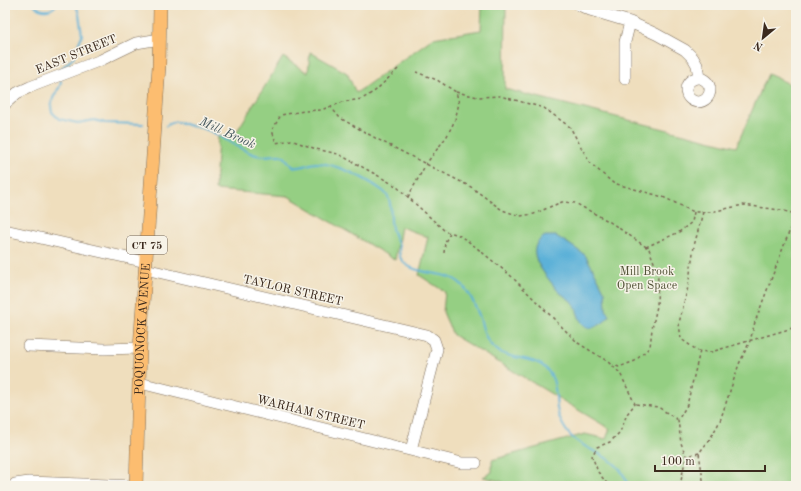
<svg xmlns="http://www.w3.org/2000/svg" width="801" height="491" viewBox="0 0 801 491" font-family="'Old Standard TT',serif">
<rect width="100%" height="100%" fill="#f7f3e8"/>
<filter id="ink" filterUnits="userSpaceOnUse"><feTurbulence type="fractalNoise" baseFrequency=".025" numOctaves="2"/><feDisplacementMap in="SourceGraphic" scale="8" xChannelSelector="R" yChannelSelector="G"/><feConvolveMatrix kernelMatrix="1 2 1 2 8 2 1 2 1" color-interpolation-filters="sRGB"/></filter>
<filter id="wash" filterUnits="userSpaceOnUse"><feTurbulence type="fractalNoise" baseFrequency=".012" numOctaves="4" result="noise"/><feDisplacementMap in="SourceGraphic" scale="16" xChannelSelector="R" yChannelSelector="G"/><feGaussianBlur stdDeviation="0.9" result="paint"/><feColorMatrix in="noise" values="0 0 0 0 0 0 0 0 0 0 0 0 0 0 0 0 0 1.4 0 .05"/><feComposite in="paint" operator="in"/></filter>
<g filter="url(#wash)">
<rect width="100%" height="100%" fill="#efdebd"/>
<path fill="#95cf83" stroke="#687c50" d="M 482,5 L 506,5 L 505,89 L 736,147 L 768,74 L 796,87 L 796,486 L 503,486 L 503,482 L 483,477 L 492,472 L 492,460 L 585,434 L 606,439 L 610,429 L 453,335 L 443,312 L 445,292 L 419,275 L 428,237 L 401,227 L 395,260 L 288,196 L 215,190 L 218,136 L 234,136 L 283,57 L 308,73 L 310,52 L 347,73 L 356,93 L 433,38 L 481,30 Z"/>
<path fill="#5cb1d8" stroke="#4c6e7b" d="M 545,236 L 556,236 L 569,244 L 585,255 L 592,267 L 605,292 L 606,309 L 609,316 L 603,323 L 592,328 C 577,327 580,311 572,302 C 568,298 562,295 558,291 C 555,288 553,284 550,281 C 540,268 524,248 545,236 Z"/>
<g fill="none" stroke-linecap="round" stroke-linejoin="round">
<path stroke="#5cb1d8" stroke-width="2" d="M 34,5 C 40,11 50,13 56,5
M 60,70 L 73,58 L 82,35 L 79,14 L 76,5
M 61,81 L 60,86 L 53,98 L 51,107 L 52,112 L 59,119 L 78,123 L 94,120 L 105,123 L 143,124
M 166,126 C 177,118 179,123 191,126 C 197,127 204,128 210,131 C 225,138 238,149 253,154 C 265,159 269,154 279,155 C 289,156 287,165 294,167 C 301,169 309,163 316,163 C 336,163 367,179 383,191 C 394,199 389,216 392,228 C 393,234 397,240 399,246 C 400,251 398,255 401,259 C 412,277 446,269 461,284 C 470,292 476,307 480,318 C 483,329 485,340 494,348 C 507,360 530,356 543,366 C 557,377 555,392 557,408 C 558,415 562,424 566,430 C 582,454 620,452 628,486"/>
</g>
</g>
<g filter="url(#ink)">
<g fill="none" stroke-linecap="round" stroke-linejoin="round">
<defs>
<path id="minor" d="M 579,5 L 590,10 L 630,22 L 656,34 L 685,50 L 693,58 L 697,65 L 699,78
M686 90a12 12 0 1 1 24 0a12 12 0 1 1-24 0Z
M 625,79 L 625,42 L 630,22
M 5,104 L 17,93 L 30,87 L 101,60 L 136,43 L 160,39
M 5,230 L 146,262
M 145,269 L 427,335 L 434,340 L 437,349 L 411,450
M 28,346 L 104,349 L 140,348
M 140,383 L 462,463 L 476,463
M 15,484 L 29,482 L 136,486"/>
<g id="major">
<path id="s1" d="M 136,486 L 140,348 L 159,66 L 160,5"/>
</g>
</defs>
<use href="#minor" stroke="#7a6956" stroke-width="12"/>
<use href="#major" stroke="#7a6956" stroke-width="14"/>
<path stroke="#7a6956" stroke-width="1.5" stroke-dasharray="3 3" stroke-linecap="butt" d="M 398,69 L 375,91 L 362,99 L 343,102 L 321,110 L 304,111 L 281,115 L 272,130 L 276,143 L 291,140 L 316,149 L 338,154 L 366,169 L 396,186 L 446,232 L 457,234 L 472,244 L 511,276 L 578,343 L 607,361 L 620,373 L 635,404 L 627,414 L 620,432 L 610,442 L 597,447 L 592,456 L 598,472 L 609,486
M 456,92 L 478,97 L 500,96 L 544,108 L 570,127 L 590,163 L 613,183 L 663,197 L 694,212 L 711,212 L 743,205 L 780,210 L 796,214
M 330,106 L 340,118 L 377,139 L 471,187 L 502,210 L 520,216 L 534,214 L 552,206 L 562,202 L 575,203 L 610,222 L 649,249 L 658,273 L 657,306 L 652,329 L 650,347 L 635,361 L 619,367 L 613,365
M 408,197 L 426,164 L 447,136 L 455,120 L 459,103 L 456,92 L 437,80 L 416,72
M 703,212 L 694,246 L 688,287 L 679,323 L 681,339 L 698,351 L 711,352 L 796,327
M 646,247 L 679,232 L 692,222 L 694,212
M 444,253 L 445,242 L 450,233
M 636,404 L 658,407 L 678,420
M 699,453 L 686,456 L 681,443 L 678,420 L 687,405 L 700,351
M 680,486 L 686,456
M 704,486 L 699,453 L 710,439 L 720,421 L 739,364 L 750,341 L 755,322 L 794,219"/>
<use href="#minor" stroke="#fff" stroke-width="11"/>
<use href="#major" stroke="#fcbd6f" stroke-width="13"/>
</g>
</g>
<g text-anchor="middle" stroke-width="3" stroke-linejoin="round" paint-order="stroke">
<rect fill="#f7f3e8" stroke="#73665b" stroke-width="1" x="127" y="236" width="40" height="18" rx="3"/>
<g font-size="11" font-weight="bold" fill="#3b2a1e">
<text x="147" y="249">CT 75</text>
</g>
<g font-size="12" fill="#3b2a1e" stroke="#f7f3e8">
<text transform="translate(76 54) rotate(-22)" y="4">EAST STREET</text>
<text transform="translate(293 290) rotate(13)" y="4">TAYLOR STREET</text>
<text dy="4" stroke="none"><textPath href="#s1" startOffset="157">POQUONOCK AVENUE</textPath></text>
<text transform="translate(311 412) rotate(14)" y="4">WARHAM STREET</text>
</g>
<g font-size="12" fill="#525337" stroke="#f7f3e8">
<text x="647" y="275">Mill Brook<tspan x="647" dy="14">Open Space</tspan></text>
</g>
<g font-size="13" font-style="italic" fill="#47595f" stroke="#f7f3e8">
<text transform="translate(228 132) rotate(24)" y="5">Mill Brook</text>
</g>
</g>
<rect width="801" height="491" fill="none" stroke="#f7f3e8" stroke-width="20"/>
<g transform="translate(763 38) rotate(209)" stroke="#f7f3e8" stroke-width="3" paint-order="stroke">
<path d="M0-3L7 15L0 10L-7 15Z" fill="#3b2a1e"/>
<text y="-6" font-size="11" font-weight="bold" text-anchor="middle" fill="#3b2a1e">N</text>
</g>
<path d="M655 465v6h110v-6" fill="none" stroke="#3b2a1e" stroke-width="2"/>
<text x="661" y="465" font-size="12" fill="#3b2a1e" stroke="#f7f3e8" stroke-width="3" paint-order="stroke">100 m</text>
</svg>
